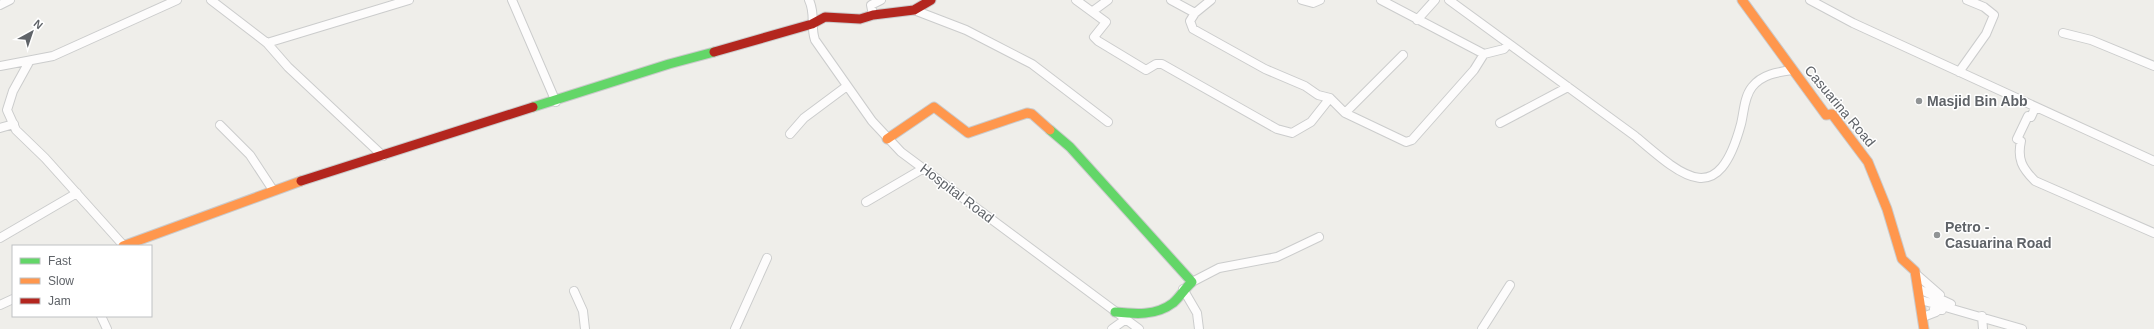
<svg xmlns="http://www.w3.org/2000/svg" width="2154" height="329" viewBox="0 0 2154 329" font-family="Helvetica,sans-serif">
<rect width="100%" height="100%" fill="#efeeea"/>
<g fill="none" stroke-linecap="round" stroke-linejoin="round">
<defs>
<path id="street" d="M 211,0 L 267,43 L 288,67 L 383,156
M 512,0 L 556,102
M 809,0 C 816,15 810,25 815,40 L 872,121 L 901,152 L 1139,329
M 1076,0 L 1106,22 L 1094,37 L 1098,41 L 1146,70 L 1156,64 L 1162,64 L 1277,129 L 1292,133 L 1311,122 L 1330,98
M 1171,0 L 1195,13
M 1211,0 L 1195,13 L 1190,21 L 1193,29 L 1265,69 L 1305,86 L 1318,95 L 1330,98 L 1345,113 L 1406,142 L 1412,140 L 1474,70 L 1484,54
M 1302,0 L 1313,3 L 1320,0
M 1381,0 L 1484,54 L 1504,49 L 1508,44
M 1449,0 L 1635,136 C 1684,178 1718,209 1741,124 C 1744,112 1744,97 1752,87 C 1762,74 1778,72 1793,70
M 1810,0 L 1853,23 L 2154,161
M 0,5 L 10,0
M 914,10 L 966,30 L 1032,64 L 1108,122
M 1093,11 L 1108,0
M 873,15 L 871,5 L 881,0
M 1417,20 L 1435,0
M 2063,33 L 2091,40 L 2154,66
M 267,43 L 409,0
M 29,62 L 13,91 L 7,110 L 16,130 L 45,158 L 124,246
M 0,66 L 53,56 L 177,0
M 1959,72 L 1986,34 L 1994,15 L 1984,7 L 1967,0
M 2035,108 L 2031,117 L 2028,116 L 2017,139 L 2021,141 C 2017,159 2022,168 2035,181 L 2154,233
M 1345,113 L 1403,55
M 1500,123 L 1568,87
M 220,125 L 250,155 L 273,190
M 0,128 L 14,124
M 790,134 L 804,118 L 847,86
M 866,202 L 924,168
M 0,238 L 77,193
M 1916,274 L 1940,295
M 1192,282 L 1219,268 L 1277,257 L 1319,237
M 1183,289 L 1197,313 L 1199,329
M 1919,289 L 1951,304
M 574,291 L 583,311 L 585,329
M 1921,300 L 2022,329
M 0,305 L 13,299
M 101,316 L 107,329
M 1982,316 L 1983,329
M 1923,317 L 1936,312 L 1934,309 L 1942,310
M 735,329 L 767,258
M 1112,329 L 1126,319
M 1482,329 L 1510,285"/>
<path id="fast" d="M 533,107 L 669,64 L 714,52
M 1050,130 L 1070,147 L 1192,282 C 1185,288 1180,297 1173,303 C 1156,316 1135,314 1115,312"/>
<path id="slow" d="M 1742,0 L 1826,115 L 1832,114 L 1868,162 L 1887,209 L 1902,259 L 1915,271 L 1924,329
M 887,139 L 934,107 L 968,133 L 1027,113 L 1032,114 L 1050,130
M 123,246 L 301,181"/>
<path id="jam" d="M 714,52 L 812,24 L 825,17 L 860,19 L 873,15 L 914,10 L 931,0
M 301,181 L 533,107"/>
</defs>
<use href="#street" stroke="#cbcccc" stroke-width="10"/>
<use href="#fast" stroke="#cacacb" stroke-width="11"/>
<use href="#slow" stroke="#cacacb" stroke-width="11"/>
<use href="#jam" stroke="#cacacb" stroke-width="11"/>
<use href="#street" stroke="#fdfcfc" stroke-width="8"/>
<use href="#fast" stroke="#63d668" stroke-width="9"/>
<use href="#slow" stroke="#ff974d" stroke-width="9"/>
<use href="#jam" stroke="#b3261e" stroke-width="9"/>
</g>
<g fill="#919496" stroke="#fff" stroke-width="1.5">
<circle cx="1919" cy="101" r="4"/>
<circle cx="1937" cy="235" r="4"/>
</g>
<g text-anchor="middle" stroke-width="3" stroke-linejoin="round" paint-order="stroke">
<g font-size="14" font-weight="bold" fill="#5f6368" stroke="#fff" text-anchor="start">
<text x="1927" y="106">Masjid Bin Abb</text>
<text x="1945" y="232">Petro -<tspan x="1945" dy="16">Casuarina Road</tspan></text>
</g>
<g font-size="14" fill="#5f6368" stroke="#fff">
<text transform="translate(1840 106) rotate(50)" y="5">Casuarina Road</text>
<text transform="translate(957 193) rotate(37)" y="5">Hospital Road</text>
</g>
</g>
<rect x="12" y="245" width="140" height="72" fill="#ffffff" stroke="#bfc1c3"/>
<rect x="20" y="258" width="20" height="6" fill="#63d668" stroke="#bfc1c3"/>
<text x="48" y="265" font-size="12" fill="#5f6368">Fast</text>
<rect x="20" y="278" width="20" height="6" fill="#ff974d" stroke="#bfc1c3"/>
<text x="48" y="285" font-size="12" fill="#5f6368">Slow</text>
<rect x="20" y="298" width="20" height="6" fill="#b3261e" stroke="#bfc1c3"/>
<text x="48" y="305" font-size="12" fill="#5f6368">Jam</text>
<g transform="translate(32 32) rotate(40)" stroke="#ffffff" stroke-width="3" paint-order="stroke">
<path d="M0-3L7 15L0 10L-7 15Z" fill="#5f6368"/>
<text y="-6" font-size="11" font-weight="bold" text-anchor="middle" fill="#5f6368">N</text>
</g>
</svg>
